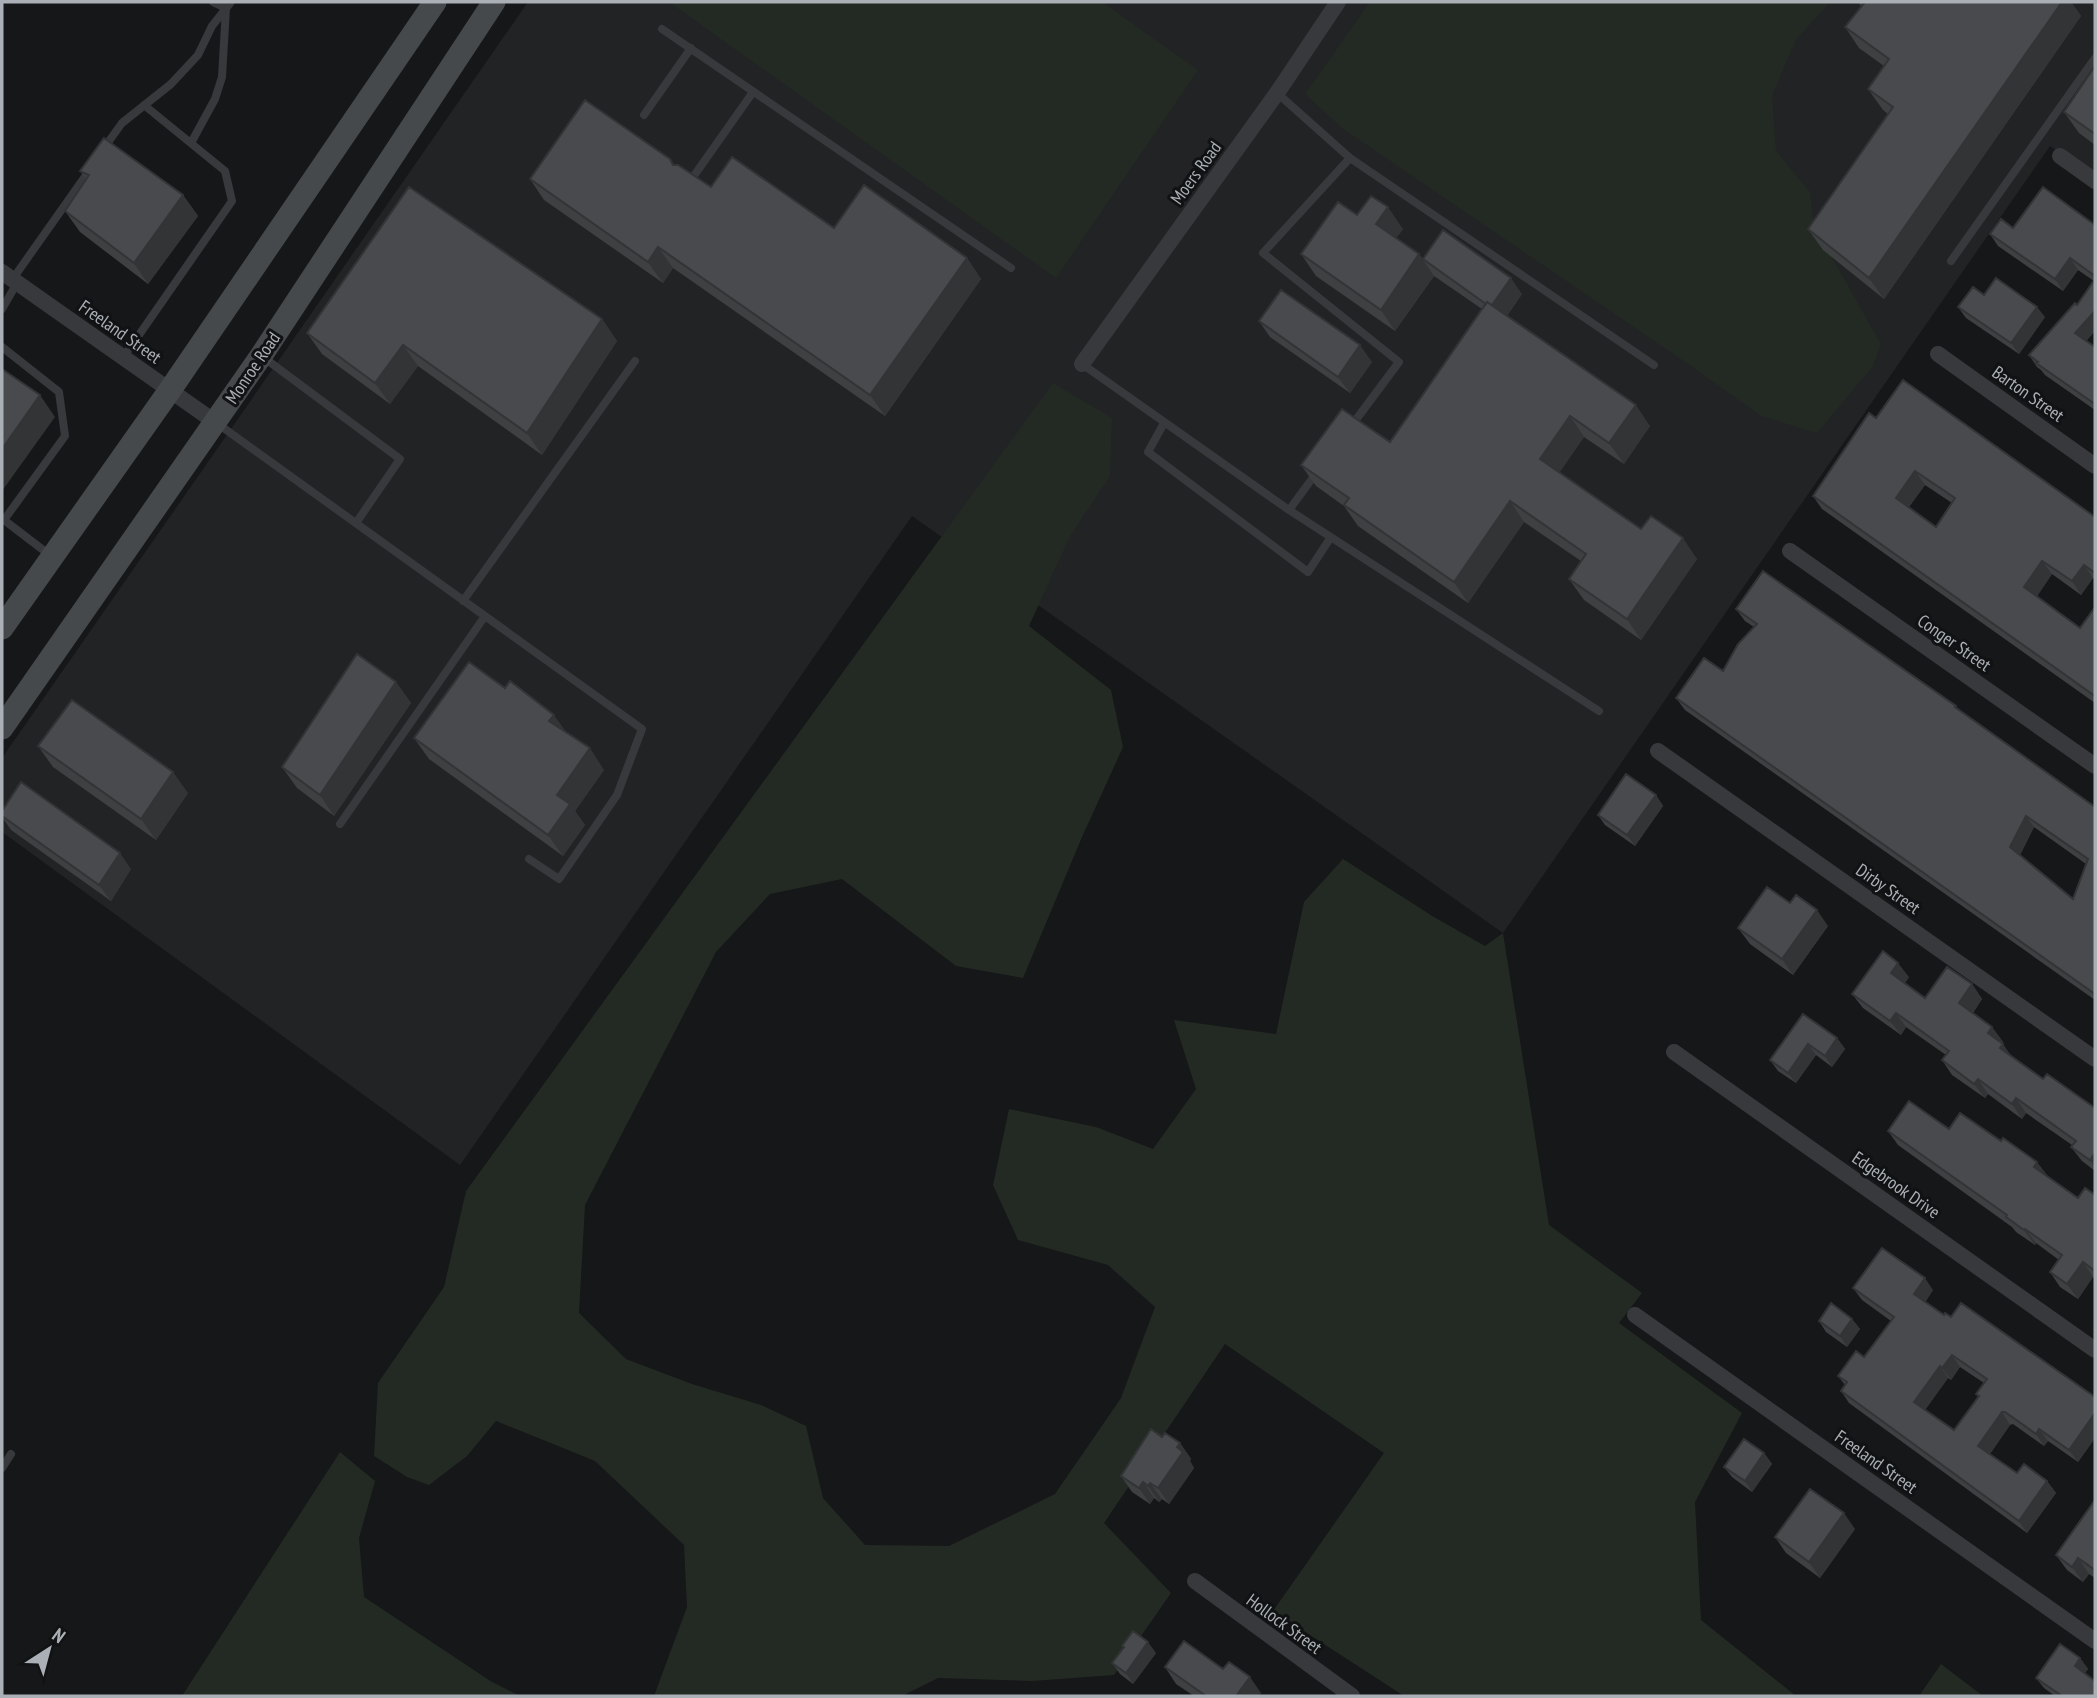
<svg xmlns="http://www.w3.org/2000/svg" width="2097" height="1698" viewBox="0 0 2097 1698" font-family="'PT Sans Narrow',sans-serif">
<rect width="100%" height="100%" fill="#161718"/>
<path fill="#222325" d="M 528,2 L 2095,2 L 2095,176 L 2050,146 L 1503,933 L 912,516 L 460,1165 L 2,832 L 2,758 Z"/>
<path fill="#232a23" d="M 669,2 L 1102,2 L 1198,70 L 1056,278 Z
M 1370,2 L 1830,2 L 1795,41 L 1772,96 L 1776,151 L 1810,192 L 1814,226 L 1881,344 L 1873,366 L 1817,433 L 1761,416 L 1694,368 L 1342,128 L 1305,94 Z
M 1053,383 L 1112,418 L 1110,476 L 1070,536 L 1029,626 L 1111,690 L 1123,747 L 1082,837 L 1023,978 L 956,966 L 842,879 L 770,894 L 716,952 L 585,1205 L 579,1313 L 626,1359 L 692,1384 L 761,1405 L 806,1426 L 823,1498 L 865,1545 L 949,1546 L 1055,1494 L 1121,1398 L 1155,1307 L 1108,1265 L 1018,1240 L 993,1185 L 1009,1109 L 1096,1127 L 1153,1149 L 1196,1089 L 1174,1020 L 1276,1034 L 1304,902 L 1343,859 L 1434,917 L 1485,946 L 1503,933 L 1549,1225 L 1642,1293 L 1619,1323 L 1742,1413 L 1695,1502 L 1701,1620 L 1796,1696 L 1404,1696 L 1273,1611 L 1384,1453 L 1225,1344 L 1104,1523 L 1171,1593 L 1114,1675 L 1032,1681 L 938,1678 L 902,1696 L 654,1696 L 687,1607 L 684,1545 L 595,1461 L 496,1421 L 467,1456 L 429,1485 L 407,1477 L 374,1456 L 378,1383 L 444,1287 L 466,1191 Z
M 340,1452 L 375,1481 L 359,1538 L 364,1597 L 492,1682 L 520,1696 L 182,1696 Z
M 1941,1664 L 1983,1696 L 1919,1696 Z"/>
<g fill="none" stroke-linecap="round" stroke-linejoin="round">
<path stroke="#38393c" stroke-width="8" d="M 662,29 L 1011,268
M 1277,93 L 1350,158 L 1654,365
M 644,115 L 691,48
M 191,143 L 215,99 L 222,77 L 226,8 L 213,2
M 104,148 L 122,123 L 171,84 L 198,55 L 212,26 L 231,2
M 1350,158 L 1263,253 L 1399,362 L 1352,425
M 691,180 L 753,92
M 1951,261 L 2095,58
M 12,280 L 91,168
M 2,309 L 17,283
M 2,347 L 59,392 L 65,436 L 4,520 L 51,556
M 263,357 L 400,459 L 356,523
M 123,358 L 232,201 L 225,171 L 144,105
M 1082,364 L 1289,510 L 1599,711
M 1164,423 L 1148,452 L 1308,572 L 1331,537
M 218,424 L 642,729 L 617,795 L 559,879 L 529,859
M 1289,510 L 1317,472
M 463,601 L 635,361
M 340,824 L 485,616
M 2,1468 L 11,1454"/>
<path stroke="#38393c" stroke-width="16" d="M 2060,156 L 2095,181
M 2,272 L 215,422
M 1938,354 L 2095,466
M 1082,364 L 1277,93 L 1338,2
M 1790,551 L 2095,766
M 1658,751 L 2095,1059
M 1674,1052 L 2095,1350
M 1635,1315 L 2095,1641
M 1195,1581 L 1352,1696"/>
<path stroke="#46494c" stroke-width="23" d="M 2,628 L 170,390 L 435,2
M 2,728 L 261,356 L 494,2"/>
</g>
<path fill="#3e4042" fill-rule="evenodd" d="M 1858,2 L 2071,2 L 2081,16 L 1884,299 L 1823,250 L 1808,229 L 1888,114 L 1883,110 L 1868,89 L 1884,66 L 1859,48 L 1845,27 L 1861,6 Z
M 2095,66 L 2095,145 L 2079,133 L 2064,112 Z
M 674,165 L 711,187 L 834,228 L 967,258 L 981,279 L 885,416 L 673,268 L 663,283 L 544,200 L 530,179 Z
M 80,171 L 183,195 L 198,216 L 148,284 L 80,232 L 65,211 L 86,179 Z
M 1357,215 L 1403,229 L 1396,238 L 1419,254 L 1423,259 L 1522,294 L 1507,316 L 1650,426 L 1624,464 L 1584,437 L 1559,473 L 1641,529 L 1697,559 L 1641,640 L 1584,600 L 1569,579 L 1581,561 L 1524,522 L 1468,603 L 1358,526 L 1344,506 L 1316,486 L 1301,465 L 1390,442 L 1482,309 L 1434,276 L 1395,331 L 1316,276 L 1301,254 Z
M 2095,225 L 2095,331 L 2086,341 L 2095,347 L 2095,410 L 2045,375 L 2041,370 L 2037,367 L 2029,355 L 2077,305 L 2094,281 L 2078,270 L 2063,291 L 1998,246 L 1990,234 L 2013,228 Z
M 1984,295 L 2045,317 L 2019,354 L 1966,318 L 1958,307 Z
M 602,319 L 617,341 L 542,455 L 418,366 L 390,404 L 322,354 L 307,333 Z
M 1259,321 L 1372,362 L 1350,393 L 1270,337 Z
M 1876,418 L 2095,517 L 2095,580 L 2093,578 L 2081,595 L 2052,574 L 2037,596 L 2080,628 L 2095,607 L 2095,703 L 1822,509 L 1813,496 ZM 1925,485 L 1952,503 L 1936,527 L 1909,507 Z
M 1736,609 L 1959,710 L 2095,807 L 2095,1000 L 1685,710 L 1676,698 L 1723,671 L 1754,627 L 1745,621 ZM 2034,827 L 2086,864 L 2073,899 L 2020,855 Z
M 396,682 L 411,703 L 334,816 L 297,788 L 282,767 Z
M 566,733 L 604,770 L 575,811 L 585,825 L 563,856 L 429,759 L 414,738 Z
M 38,746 L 188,793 L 156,840 L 53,767 Z
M 1656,795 L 1663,806 L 1635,846 L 1605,825 L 1598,815 Z
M 2,811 L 131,869 L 111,901 L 11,830 L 2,817 Z
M 1828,926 L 1793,975 L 1750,944 L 1738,928 Z
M 1909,977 L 1905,983 L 1925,998 L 1972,984 L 1982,999 L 1973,1013 L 1992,1027 L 2003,1042 L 2002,1043 L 2011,1056 L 2043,1079 L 2095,1108 L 2095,1171 L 2082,1161 L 2071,1147 L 2072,1145 L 2026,1113 L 2022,1119 L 1988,1094 L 1985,1098 L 1952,1075 L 1942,1060 L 1946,1055 L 1906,1027 L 1901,1035 L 1863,1008 L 1852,994 Z
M 1803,1014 L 1837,1038 L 1845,1049 L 1832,1067 L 1816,1055 L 1796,1083 L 1778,1071 L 1770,1060 Z
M 1949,1129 L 2048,1177 L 2078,1198 L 2095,1195 L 2095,1279 L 2093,1277 L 2078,1299 L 2060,1287 L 2050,1272 L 2059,1260 L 2036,1243 L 2035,1245 L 2016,1232 L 2012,1227 L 1898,1145 L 1888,1131 Z
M 1853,1288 L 1933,1290 L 1925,1302 L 1944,1315 L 1951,1317 L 2095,1397 L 2095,1438 L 2078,1462 L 2048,1441 L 2044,1446 L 2013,1424 L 2010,1425 L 1990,1454 L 2017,1473 L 2047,1481 L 2056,1493 L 2027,1533 L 1849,1403 L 1841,1391 L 1845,1385 L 1838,1376 L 1864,1357 L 1891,1321 L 1862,1300 ZM 1960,1367 L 1984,1383 L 1976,1394 L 1978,1397 L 1954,1430 L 1925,1410 L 1948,1378 L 1951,1380 Z
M 1852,1319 L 1860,1329 L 1847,1347 L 1826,1332 L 1819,1321 Z
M 1162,1437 L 1180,1443 L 1191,1459 L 1190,1461 L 1194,1468 L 1169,1504 L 1162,1499 L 1159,1502 L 1154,1498 L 1150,1504 L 1132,1492 L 1121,1476 Z
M 1764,1453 L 1772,1464 L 1752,1492 L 1732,1477 L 1724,1467 Z
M 2095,1500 L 2095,1578 L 2089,1574 L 2083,1582 L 2067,1570 L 2056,1555 Z
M 1855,1529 L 1820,1578 L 1786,1553 L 1775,1537 Z
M 1122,1646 L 1156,1653 L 1133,1684 L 1120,1674 L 1112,1663 L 1124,1648 Z
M 2080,1658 L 2088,1669 L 2085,1673 L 2095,1696 L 2055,1696 L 2044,1688 L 2036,1678 Z
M 1165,1667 L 1261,1693 L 1258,1696 L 1194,1696 L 1176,1684 Z"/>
<path fill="#323436" d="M 2062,2 L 2071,2 L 2081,16 L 1884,299 L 1869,278 Z
M 183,195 L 198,216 L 148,284 L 134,263 Z
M 1388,207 L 1403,229 L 1391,245 L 1376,224 Z
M 658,247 L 673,268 L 663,283 L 648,262 Z
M 1419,254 L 1434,276 L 1395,331 L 1381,310 Z
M 967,258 L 981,279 L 885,416 L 870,395 Z
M 2070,258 L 2078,270 L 2063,291 L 2055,279 Z
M 1511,278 L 1522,294 L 1502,323 L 1490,307 Z
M 2037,307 L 2045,317 L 2019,354 L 2011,343 Z
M 2095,311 L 2095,331 L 2083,345 L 2075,333 Z
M 602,319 L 617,341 L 542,455 L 527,433 Z
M 403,345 L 418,366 L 390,404 L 375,383 Z
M 1360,345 L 1372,362 L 1350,393 L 1338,377 Z
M 40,395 L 55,417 L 2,491 L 2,449 Z
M 1636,405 L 1650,426 L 1624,464 L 1609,443 Z
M 1570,416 L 1584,437 L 1554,480 L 1540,459 Z
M 1915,471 L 1925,485 L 1905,512 L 1896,498 Z
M 1510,501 L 1524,522 L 1468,603 L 1454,582 Z
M 1683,538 L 1697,559 L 1641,640 L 1627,619 Z
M 2042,561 L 2052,574 L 2034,601 L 2024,587 Z
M 2084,565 L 2093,578 L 2081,595 L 2072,581 Z
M 396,682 L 411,703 L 334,816 L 320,795 Z
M 554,715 L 569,736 L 549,721 Z
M 590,748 L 604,770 L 575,811 L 585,825 L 563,856 L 548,835 L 557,795 Z
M 173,772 L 188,793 L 156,840 L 141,819 Z
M 1656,795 L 1663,806 L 1635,846 L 1627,835 Z
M 2026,816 L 2034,827 L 2018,859 L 2010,847 Z
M 120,853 L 131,869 L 111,901 L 99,885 Z
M 1817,910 L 1828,926 L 1793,975 L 1782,959 Z
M 1898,963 L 1909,977 L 1901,988 L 1891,973 Z
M 1972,984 L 1982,999 L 1969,1018 L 1959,1003 Z
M 1896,1013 L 1906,1027 L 1901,1035 L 1890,1021 Z
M 1992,1027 L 2003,1042 L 1998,1048 L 1988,1033 Z
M 1837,1038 L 1845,1049 L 1832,1067 L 1825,1056 Z
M 1808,1044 L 1816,1055 L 1796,1083 L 1788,1073 Z
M 2003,1044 L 2013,1059 L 2000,1048 Z
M 1978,1079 L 1988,1094 L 1985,1098 L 1974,1084 Z
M 2016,1098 L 2026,1113 L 2022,1119 L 2012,1104 Z
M 2095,1153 L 2095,1167 L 2090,1160 Z
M 2037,1162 L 2048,1176 L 2034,1167 Z
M 2025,1229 L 2036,1243 L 2035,1245 L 2024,1230 Z
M 2083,1262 L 2093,1277 L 2078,1299 L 2067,1284 Z
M 1925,1278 L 1933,1290 L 1923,1306 L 1914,1294 Z
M 1852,1319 L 1860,1329 L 1847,1347 L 1840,1336 Z
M 1952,1355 L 1960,1367 L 1951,1380 L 1942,1368 Z
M 1940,1366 L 1948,1378 L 1922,1414 L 1914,1402 Z
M 2002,1412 L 2010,1425 L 1987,1458 L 1978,1446 Z
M 2095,1413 L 2095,1438 L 2078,1462 L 2069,1450 Z
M 2039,1429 L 2048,1441 L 2044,1446 L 2036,1434 Z
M 1180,1443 L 1191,1459 L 1190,1461 L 1194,1468 L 1169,1504 L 1158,1488 Z
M 1764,1453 L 1772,1464 L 1752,1492 L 1745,1481 Z
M 2047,1481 L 2056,1493 L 2027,1533 L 2019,1521 Z
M 1143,1482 L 1154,1498 L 1150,1504 L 1139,1488 Z
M 1150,1483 L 1162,1499 L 1159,1502 L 1148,1486 Z
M 1844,1513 L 1855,1529 L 1820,1578 L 1809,1562 Z
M 2078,1558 L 2089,1574 L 2083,1582 L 2072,1567 Z
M 1148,1642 L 1156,1653 L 1133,1684 L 1126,1673 Z
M 2080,1658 L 2088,1669 L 2082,1677 L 2075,1666 Z
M 1250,1677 L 1261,1693 L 1258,1696 L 1236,1696 Z"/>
<path fill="#484a4d" stroke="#323436" stroke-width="2" fill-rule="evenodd" d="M 1865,2 L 2062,2 L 1869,278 L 1808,229 L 1893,107 L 1868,89 L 1889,59 L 1845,27 Z
M 2095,66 L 2095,134 L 2064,112 Z
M 585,100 L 670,159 L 673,165 L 678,165 L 711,187 L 732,157 L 834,228 L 864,185 L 967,258 L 870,395 L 658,247 L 648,262 L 530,179 Z
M 104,138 L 183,195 L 134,263 L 65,211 L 89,175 L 80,171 Z
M 409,187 L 602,319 L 527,433 L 403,345 L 375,383 L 307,333 Z
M 2043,187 L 2095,225 L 2095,276 L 2070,258 L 2055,279 L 1990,234 L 2001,219 L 2013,228 Z
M 1371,196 L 1388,207 L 1376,224 L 1419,254 L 1381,310 L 1301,254 L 1338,202 L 1357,215 Z
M 1443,230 L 1511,278 L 1492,305 L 1487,302 L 1486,304 L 1423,259 Z
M 1996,278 L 2037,307 L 2011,343 L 1958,307 L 1973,287 L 1984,295 Z
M 2095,279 L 2095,311 L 2075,333 L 2095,347 L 2095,404 L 2036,363 L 2038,362 L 2029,355 L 2075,303 L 2077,305 Z
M 1281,290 L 1360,345 L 1338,377 L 1259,321 Z
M 1487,302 L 1636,405 L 1609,443 L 1570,416 L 1540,459 L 1641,529 L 1651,516 L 1683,538 L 1627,619 L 1569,579 L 1586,554 L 1510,501 L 1454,582 L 1344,505 L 1349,498 L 1301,465 L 1342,409 L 1390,442 Z
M 2,369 L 40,395 L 2,449 Z
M 1903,380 L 2095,517 L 2095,573 L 2084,565 L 2072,581 L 2042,561 L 2024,587 L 2080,628 L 2095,607 L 2095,696 L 1813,496 L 1869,413 L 1876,418 ZM 1915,471 L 1955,498 L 1936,527 L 1896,498 Z
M 1763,571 L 1956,706 L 1955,707 L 2095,807 L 2095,994 L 1676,698 L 1704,658 L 1723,671 L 1738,644 L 1757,624 L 1736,609 ZM 2026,816 L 2088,859 L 2073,899 L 2010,847 Z
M 357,654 L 396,682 L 320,795 L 282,767 Z
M 469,662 L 505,688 L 510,681 L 554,715 L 549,721 L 590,748 L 557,795 L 570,804 L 548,835 L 414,738 Z
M 72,700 L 173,772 L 141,819 L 38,746 Z
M 1626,774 L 1656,795 L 1627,835 L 1598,815 Z
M 21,782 L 120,853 L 99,885 L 2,816 L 2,811 Z
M 1767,887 L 1790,903 L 1796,895 L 1817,910 L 1782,959 L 1738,928 Z
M 1883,951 L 1898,963 L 1891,973 L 1925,998 L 1947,967 L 1972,984 L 1959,1003 L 1992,1027 L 1988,1033 L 2003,1044 L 2000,1048 L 2043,1079 L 2047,1074 L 2095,1108 L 2095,1153 L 2090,1160 L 2071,1147 L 2076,1141 L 2016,1098 L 2012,1104 L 1978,1079 L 1974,1084 L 1942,1060 L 1949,1051 L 1896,1013 L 1890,1021 L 1852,994 Z
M 1803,1014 L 1837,1038 L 1825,1056 L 1808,1044 L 1788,1073 L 1770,1060 Z
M 1909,1101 L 1949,1129 L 1960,1113 L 2001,1141 L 2003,1138 L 2037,1162 L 2034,1167 L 2078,1198 L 2085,1188 L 2095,1195 L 2095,1271 L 2083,1262 L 2067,1284 L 2050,1272 L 2062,1255 L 2025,1229 L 2024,1230 L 2006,1217 L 2007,1215 L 1888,1131 Z
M 1882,1248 L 1925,1278 L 1914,1294 L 1944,1315 L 1945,1313 L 1951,1317 L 1961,1303 L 2095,1397 L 2095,1413 L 2069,1450 L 2039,1429 L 2036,1434 L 2005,1412 L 2002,1412 L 1978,1446 L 2017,1473 L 2024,1464 L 2047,1481 L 2019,1521 L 1841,1391 L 1847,1382 L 1838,1376 L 1856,1351 L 1864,1357 L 1894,1317 L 1853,1288 ZM 1952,1355 L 1987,1379 L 1976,1394 L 1979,1396 L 1954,1430 L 1914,1402 L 1940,1366 L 1942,1368 Z
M 1831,1303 L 1852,1319 L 1840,1336 L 1819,1321 Z
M 1151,1429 L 1162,1437 L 1165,1433 L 1180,1443 L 1177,1447 L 1183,1452 L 1158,1488 L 1150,1483 L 1148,1486 L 1143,1482 L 1139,1488 L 1121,1476 Z
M 1744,1439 L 1764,1453 L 1745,1481 L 1724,1467 Z
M 1810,1489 L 1844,1513 L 1809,1562 L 1775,1537 Z
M 2095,1500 L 2095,1570 L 2078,1558 L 2072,1567 L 2056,1555 Z
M 1133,1631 L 1148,1642 L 1126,1673 L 1112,1663 L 1124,1647 L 1122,1646 Z
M 1184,1641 L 1223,1669 L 1229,1662 L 1250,1677 L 1236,1696 L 1206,1696 L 1165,1667 Z
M 2060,1644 L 2080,1658 L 2075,1666 L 2095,1681 L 2095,1696 L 2062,1696 L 2036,1678 Z"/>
<g text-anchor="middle" stroke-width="6" stroke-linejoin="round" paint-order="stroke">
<g font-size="18" fill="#aab0b6" stroke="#111213">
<text transform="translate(1196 173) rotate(-54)" y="6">Moers Road</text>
<text transform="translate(120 332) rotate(35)" y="6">Freeland Street</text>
<text transform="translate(253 368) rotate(-56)" y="6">Monroe Road</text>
<text transform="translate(2028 394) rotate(35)" y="6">Barton Street</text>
<text transform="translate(1954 643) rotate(35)" y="6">Conger Street</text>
<text transform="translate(1888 889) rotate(35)" y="6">Dirby Street</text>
<text transform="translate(1896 1185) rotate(35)" y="6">Edgebrook Drive</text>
<text transform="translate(1876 1462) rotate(35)" y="6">Freeland Street</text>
<text transform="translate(1284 1624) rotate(36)" y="6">Hollock Street</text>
</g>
</g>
<rect width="2097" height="1698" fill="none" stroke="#aab0b6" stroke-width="7"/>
<g transform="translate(49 1649) rotate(36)" stroke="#111213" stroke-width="5" paint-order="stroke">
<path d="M0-5L12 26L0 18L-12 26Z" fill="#aab0b6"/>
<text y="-10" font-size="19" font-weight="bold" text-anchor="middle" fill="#aab0b6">N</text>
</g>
</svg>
